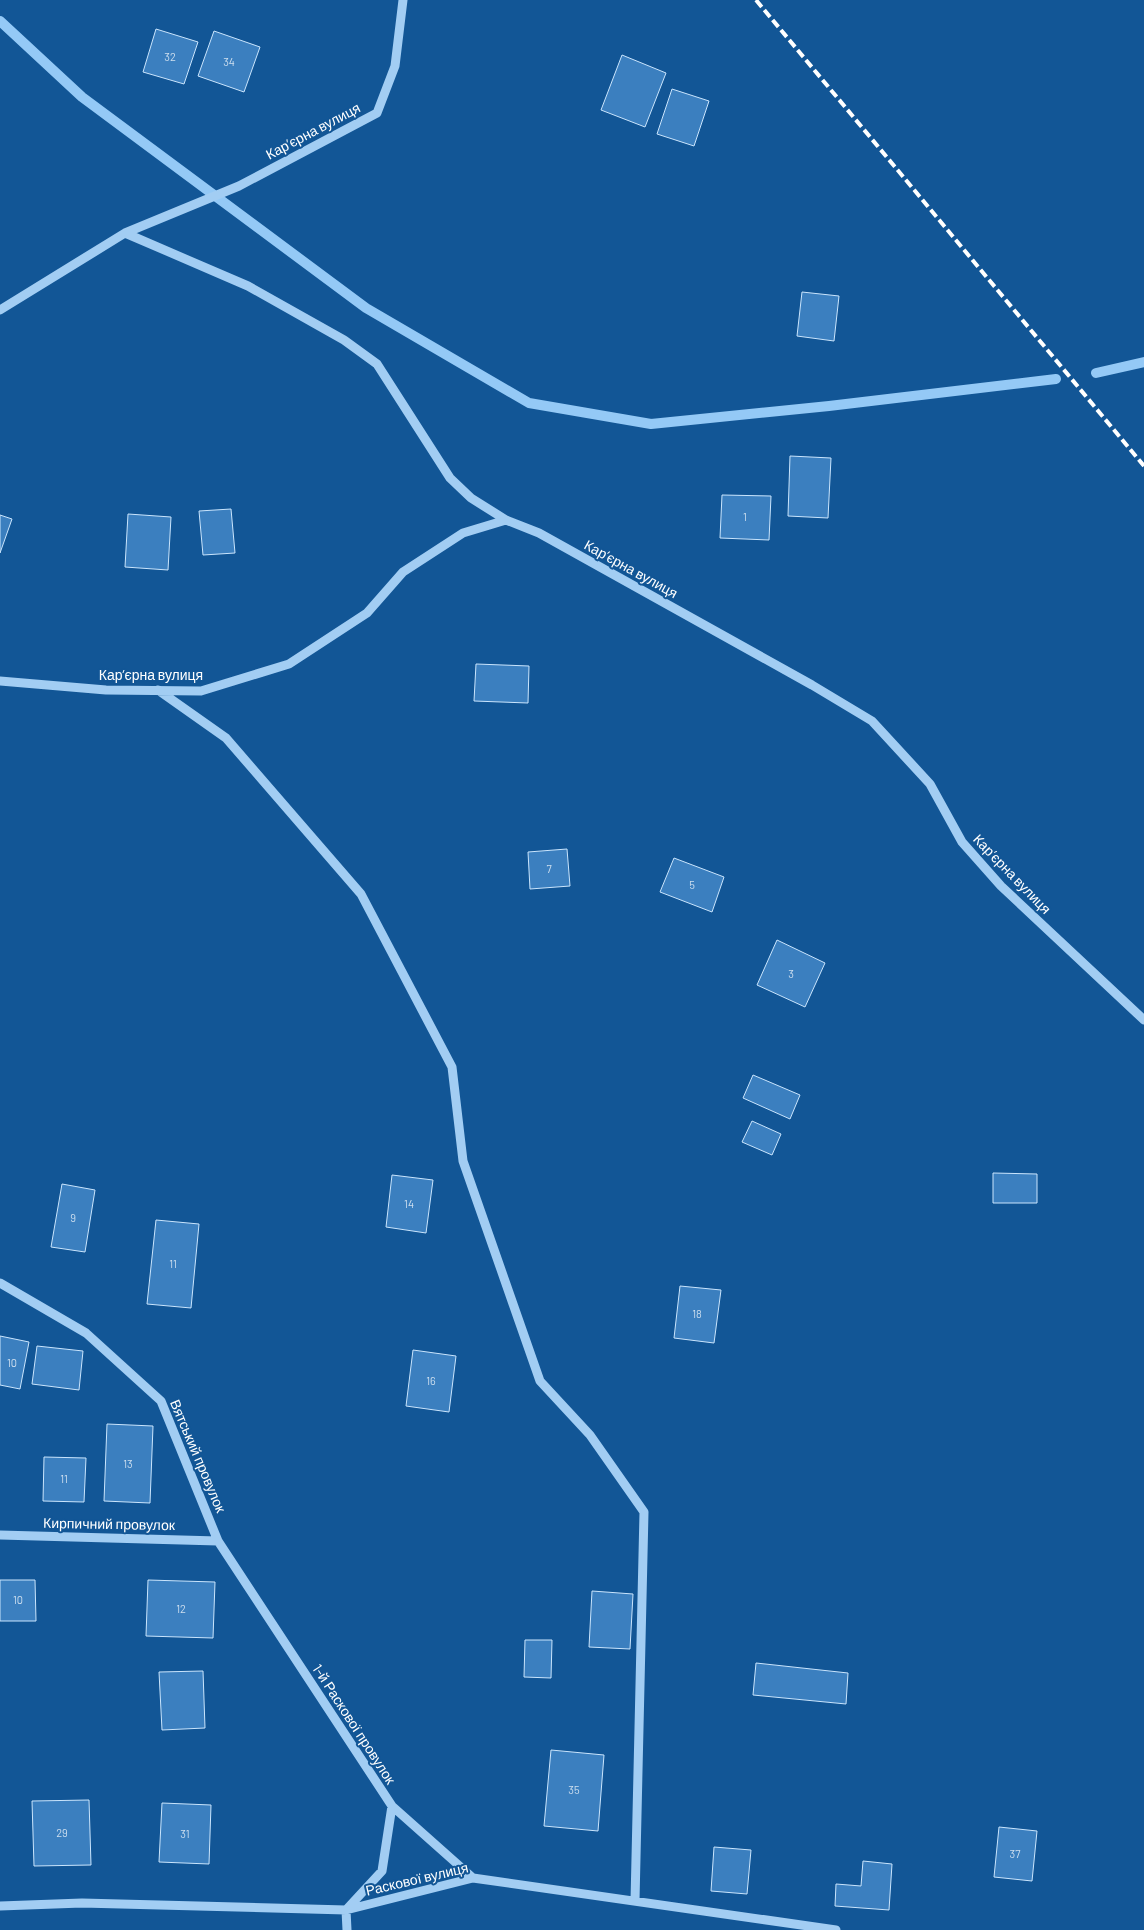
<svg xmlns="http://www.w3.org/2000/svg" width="1144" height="1930" viewBox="0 0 1144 1930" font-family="Barlow,sans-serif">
<rect width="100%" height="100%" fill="#125696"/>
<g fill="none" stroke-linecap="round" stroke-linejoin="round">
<path stroke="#94c9f6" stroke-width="10" d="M 0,21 L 82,97 L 366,308 L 529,403 L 651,424 L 829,406 L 1056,379
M 1096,373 L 1144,362"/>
</g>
<path fill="#3b7fbf" stroke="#cae5fd" d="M 156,29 L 198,42 L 184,84 L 143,72 Z
M 214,31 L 260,47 L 244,92 L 198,76 Z
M 622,55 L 666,73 L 645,127 L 601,110 Z
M 672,89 L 709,101 L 694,146 L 657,134 Z
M 802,292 L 839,296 L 834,341 L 797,336 Z
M 790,456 L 831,458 L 828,518 L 788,516 Z
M 722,495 L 771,496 L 769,540 L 720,538 Z
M 231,509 L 235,553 L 203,555 L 199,511 Z
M 128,514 L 171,517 L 168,570 L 125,567 Z
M 0,515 L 12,519 L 0,553 Z
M 476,664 L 529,666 L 528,703 L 474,701 Z
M 567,849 L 570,886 L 530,889 L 528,852 Z
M 674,858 L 724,877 L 712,912 L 660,892 Z
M 777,940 L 825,963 L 805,1007 L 757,985 Z
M 753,1075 L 800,1095 L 790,1119 L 743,1098 Z
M 752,1121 L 781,1134 L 772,1155 L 742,1142 Z
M 993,1173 L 1037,1174 L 1037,1203 L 993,1203 Z
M 392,1175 L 433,1180 L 426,1233 L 386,1227 Z
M 62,1184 L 95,1190 L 85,1252 L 51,1247 Z
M 156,1220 L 199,1224 L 191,1308 L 147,1304 Z
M 680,1286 L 721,1290 L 714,1343 L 674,1338 Z
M 0,1336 L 29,1342 L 20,1389 L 0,1385 Z
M 37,1346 L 83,1351 L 79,1390 L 32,1384 Z
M 413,1350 L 456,1356 L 449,1412 L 406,1406 Z
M 107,1424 L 153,1426 L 150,1503 L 104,1501 Z
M 44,1457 L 86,1458 L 84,1502 L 43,1501 Z
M 0,1580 L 35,1580 L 36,1621 L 0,1621 Z
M 148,1580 L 215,1582 L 213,1638 L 146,1636 Z
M 592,1591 L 633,1594 L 630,1649 L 589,1647 Z
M 525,1640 L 552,1640 L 551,1678 L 524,1677 Z
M 756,1663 L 848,1673 L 846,1704 L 753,1695 Z
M 203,1671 L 205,1728 L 162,1730 L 159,1672 Z
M 551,1750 L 604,1755 L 598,1831 L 544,1826 Z
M 89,1800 L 91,1865 L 34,1866 L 32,1801 Z
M 162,1803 L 211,1805 L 209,1864 L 159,1862 Z
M 999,1827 L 1037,1831 L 1032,1881 L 994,1877 Z
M 714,1847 L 751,1850 L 747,1894 L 711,1891 Z
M 863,1861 L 892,1864 L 889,1910 L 835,1906 L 836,1884 L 861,1886 Z"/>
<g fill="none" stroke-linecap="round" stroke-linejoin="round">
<path stroke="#a2cdf3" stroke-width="9" d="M 125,233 L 248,286 L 344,340 L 377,364 L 450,478 L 471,498 L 506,520
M 0,310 L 125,233 L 239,186 L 377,113 L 395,66 L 403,0
M 0,681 L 106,690 L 201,691 L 289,664 L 367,613 L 403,572 L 463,533 L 506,520 L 539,533 L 812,685 L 872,721 L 930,784 L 962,842 L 1001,886 L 1144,1020
M 158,690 L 226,738 L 361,894 L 452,1067 L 463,1161 L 540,1381 L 590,1435 L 644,1512 L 635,1901
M 0,1283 L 86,1333 L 161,1401 L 218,1541 L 392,1806 L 382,1871 L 346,1910 L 347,1930
M 0,1535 L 218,1541
M 392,1806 L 473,1878
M 0,1906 L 82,1903 L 346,1910 L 473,1878 L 836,1930"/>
<path stroke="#fff" stroke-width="4" stroke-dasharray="9 4" stroke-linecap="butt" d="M 756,0 L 1144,466"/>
</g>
<g text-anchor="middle" stroke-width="4" stroke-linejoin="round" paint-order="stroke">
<g font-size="11" fill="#cedfef">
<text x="170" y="61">32</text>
<text x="229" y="66">34</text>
<text x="745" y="521">1</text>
<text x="549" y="873">7</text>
<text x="692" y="889">5</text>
<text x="791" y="978">3</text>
<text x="409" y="1208">14</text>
<text x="73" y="1222">9</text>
<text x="173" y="1268">11</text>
<text x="697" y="1318">18</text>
<text x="12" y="1367">10</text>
<text x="431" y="1385">16</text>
<text x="128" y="1468">13</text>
<text x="64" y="1483">11</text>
<text x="18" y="1604">10</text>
<text x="181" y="1613">12</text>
<text x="574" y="1794">35</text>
<text x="62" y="1837">29</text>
<text x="185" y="1838">31</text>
<text x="1015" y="1858">37</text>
</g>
<g font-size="14" fill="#fff" stroke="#125696">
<text transform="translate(313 131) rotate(-28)" y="5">Карʼєрна вулиця</text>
<text transform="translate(631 569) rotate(29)" y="5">Карʼєрна вулиця</text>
<text x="151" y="680">Карʼєрна вулиця</text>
<text transform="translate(1012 874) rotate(46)" y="5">Карʼєрна вулиця</text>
<text transform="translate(198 1456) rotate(67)" y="5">Вятський провулок</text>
<text transform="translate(109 1524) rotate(1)" y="5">Кирпичний провулок</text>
<text transform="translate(354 1724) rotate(57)" y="5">1-й Раскової провулок</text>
<text transform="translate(417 1879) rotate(-13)" y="5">Раскової вулиця</text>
</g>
</g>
</svg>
